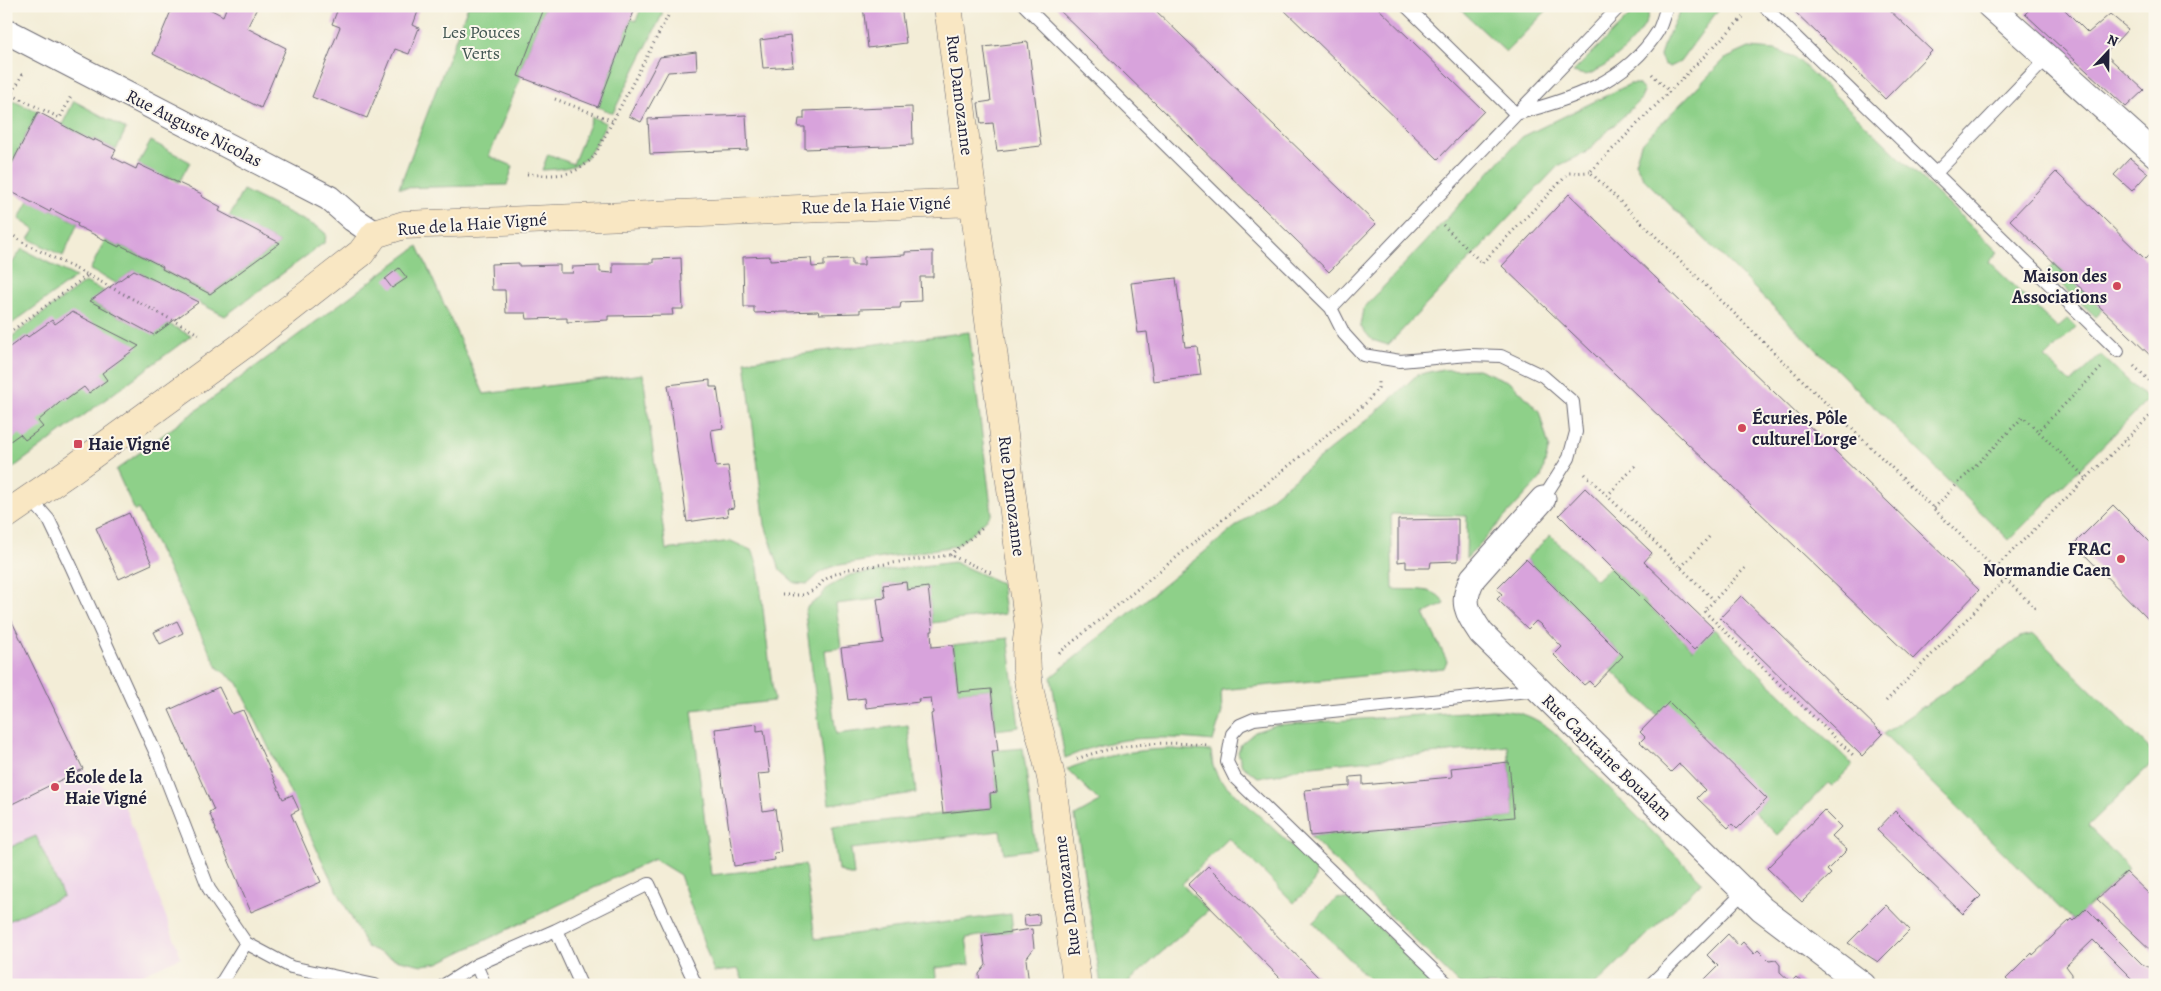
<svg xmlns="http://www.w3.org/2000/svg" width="2161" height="991" viewBox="0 0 2161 991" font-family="Alegreya,serif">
<rect width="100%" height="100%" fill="#fbf7ec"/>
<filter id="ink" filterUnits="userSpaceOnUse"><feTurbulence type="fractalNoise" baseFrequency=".02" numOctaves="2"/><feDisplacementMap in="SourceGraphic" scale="10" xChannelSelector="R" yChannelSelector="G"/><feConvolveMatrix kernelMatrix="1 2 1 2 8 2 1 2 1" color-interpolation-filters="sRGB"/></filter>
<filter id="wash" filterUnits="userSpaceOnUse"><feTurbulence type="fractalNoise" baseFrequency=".0096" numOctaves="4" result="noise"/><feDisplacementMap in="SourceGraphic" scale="20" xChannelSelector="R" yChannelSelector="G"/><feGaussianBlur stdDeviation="1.12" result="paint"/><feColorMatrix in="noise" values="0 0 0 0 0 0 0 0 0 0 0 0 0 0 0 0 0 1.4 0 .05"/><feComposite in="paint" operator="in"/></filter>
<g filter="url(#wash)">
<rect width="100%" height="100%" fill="#f3edd7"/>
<path fill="#edd0e9" d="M 6,609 L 83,769 L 124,805 L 181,957 L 119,985 L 6,985 Z"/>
<path fill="#8ed089" stroke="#587962" d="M 468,6 L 545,6 L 518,76 L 521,77 L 489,156 L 513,166 L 507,185 L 399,188 Z
M 642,6 L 662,6 L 662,15 L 613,113 L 598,107 L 631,19 L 636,21 Z
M 1457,6 L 1551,6 L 1506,52 Z
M 1639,6 L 1648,6 C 1655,28 1608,68 1589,74 C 1584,76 1578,73 1573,72 Z
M 1682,6 L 1721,6 L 1680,62 L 1670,67 L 1664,64 L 1660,56 L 1663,46 Z
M 1749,48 L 1775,50 L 1795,57 L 1998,252 L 1989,262 L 2057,328 L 2067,319 L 2076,327 L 2045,358 L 2071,383 L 2101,355 L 2148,400 L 2009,540 L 1644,179 L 1635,163 L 1641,144 L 1725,59 Z
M 1630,84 L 1638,84 L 1644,91 L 1641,99 L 1585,153 L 1558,166 L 1388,345 L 1372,340 L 1360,326 L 1363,309 L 1522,137 Z
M 13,101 L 38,112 L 6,175 L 6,112 Z
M 74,101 L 126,129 L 116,150 L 95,139 L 93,141 L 62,125 Z
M 592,117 L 606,123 C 587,161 586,168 542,170 L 548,154 L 573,164 Z
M 151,141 L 190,162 L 179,182 L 168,176 L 166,178 L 138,164 Z
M 243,190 L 319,228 L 326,234 L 325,242 L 225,316 L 134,270 L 116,283 L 90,270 L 105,240 L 119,247 L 120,245 L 163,267 L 162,270 L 210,294 L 280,243 L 229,217 Z
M 28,200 L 50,211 L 51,209 L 78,223 L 63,256 L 29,239 L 35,230 L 19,219 Z
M 418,246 L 484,394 L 643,374 L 666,550 L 731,541 L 753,551 L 758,567 L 774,701 L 692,710 L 711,875 L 805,865 L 815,939 L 1011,914 L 1013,931 L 966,938 L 970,964 L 935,968 L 937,985 L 745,985 L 738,969 L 714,972 L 680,875 L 654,859 L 438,963 L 422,965 L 395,959 L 367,947 L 330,877 L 238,683 L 218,668 L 138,509 L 135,511 L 116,470 Z
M 22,249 L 76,277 L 6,328 L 6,272 Z
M 2054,263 L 2103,310 L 2096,317 L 2047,271 Z
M 85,282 L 104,291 L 90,302 L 154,334 L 169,324 L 191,336 L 6,473 L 6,341 Z
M 969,332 L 992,514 L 969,536 L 955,546 L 834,566 L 821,572 L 808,584 L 795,583 L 780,570 L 765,525 L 745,361 Z
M 1478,369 L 1512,383 L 1539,411 L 1549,447 L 1541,478 L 1466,559 L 1467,516 L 1391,514 L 1393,589 C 1411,591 1436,585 1445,604 L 1424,614 L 1447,661 L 1444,668 L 1221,690 L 1222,712 L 1213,741 C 1176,737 1133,735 1097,746 C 1086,749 1076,754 1065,758 L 1051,677 L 1375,413 L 1417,375 L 1438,370 Z
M 1550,535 L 1596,580 L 1610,567 L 1693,650 L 1714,629 L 1853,765 L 1832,786 L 1828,783 L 1777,835 L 1754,812 L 1767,799 L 1657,715 L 1610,669 L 1623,656 L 1526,559 Z
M 954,562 L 1001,583 L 1005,614 L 932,623 L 928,588 L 907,590 L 906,582 L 883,585 L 885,598 L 836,604 L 841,648 L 825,650 L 836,734 L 908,725 L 916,793 L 829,804 L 805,613 L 808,606 L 820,598 L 827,588 L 850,575 Z
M 2034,634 L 2155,754 L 2155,760 L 2088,826 L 2129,868 L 2073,921 L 1883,734 L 1971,674 L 2020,637 Z
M 1008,638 L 1019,727 L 996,730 L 991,689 L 958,692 L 953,645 Z
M 1492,710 C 1520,711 1532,715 1554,732 L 1702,882 L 1595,985 L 1460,985 L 1310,836 L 1514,817 L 1508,746 L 1302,767 L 1276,775 L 1258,777 L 1242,766 L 1238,752 L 1241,744 L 1255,732 L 1275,725 Z
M 1023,748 L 1036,849 L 1004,853 L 1000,831 L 851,849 L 854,875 L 849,875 L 838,870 L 832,827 L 991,808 L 990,793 L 997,792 L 992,751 Z
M 1168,749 L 1211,751 L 1213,766 L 1219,779 L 1311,863 C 1325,879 1304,892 1294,903 L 1229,838 L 1182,884 L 1208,911 L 1125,985 L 1101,985 L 1075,816 L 1100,802 L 1067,769 C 1101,756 1132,750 1168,749 Z
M 36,836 L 63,896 L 6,922 L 6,849 Z
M 1337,898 L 1352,900 L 1436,985 L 1375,985 L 1313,922 Z"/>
<g id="blocks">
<path fill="#d8a3dc" d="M 173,6 L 204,6 L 223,16 L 227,6 L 258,6 L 247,28 L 286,48 L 261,108 L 153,54 Z
M 339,6 L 420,6 L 413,25 L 419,28 L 409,54 L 395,49 L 367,118 L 312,97 L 340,27 L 332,24 Z
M 545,6 L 636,6 L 598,107 L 518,76 Z
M 863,6 L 901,6 L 906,43 L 868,48 Z
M 1055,6 L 1151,6 L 1376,224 L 1329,272 Z
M 1280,6 L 1376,6 L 1484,111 L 1438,159 Z
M 1789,6 L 1885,6 L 1932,51 L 1885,99 Z
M 2033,6 L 2061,6 L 2088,33 L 2110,14 L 2128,29 L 2105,54 L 2144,90 L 2126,107 L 2025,14 Z
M 790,36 L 793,66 L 763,68 L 760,40 Z
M 1028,42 L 1041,146 L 997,151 L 993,123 L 981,124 L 978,103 L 991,101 L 984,47 Z
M 696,52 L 697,70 L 668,72 L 641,122 L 629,116 L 660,57 Z
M 912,107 L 913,145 L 805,149 L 805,127 L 798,127 L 799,119 L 804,119 L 804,111 Z
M 38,112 L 93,141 L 94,139 L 116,150 L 112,157 L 136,169 L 138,164 L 202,194 L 201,196 L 221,207 L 219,211 L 280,243 L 210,294 L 162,269 L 163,267 L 138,254 L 120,245 L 119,247 L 77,226 L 78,223 L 51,209 L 50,212 L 6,189 L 6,175 Z
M 746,115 L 748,150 L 650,154 L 648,119 Z
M 2130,158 L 2148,173 L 2132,191 L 2114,175 Z
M 2056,172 L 2145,259 L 2155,249 L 2155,360 L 2010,220 Z
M 1569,194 L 1979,590 L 1913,659 L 1502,266 Z
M 933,251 L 933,277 L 920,277 L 921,301 L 901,302 L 900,308 L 860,309 L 860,313 L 819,314 L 818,311 L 754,313 L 754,307 L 744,307 L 743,257 L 770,256 L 770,260 L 811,258 L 812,267 L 824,266 L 824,260 L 852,259 L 852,265 L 864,265 L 864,257 L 905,255 L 905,252 Z
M 681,258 L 683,309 L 672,309 L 673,315 L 608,316 L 608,320 L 567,322 L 567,318 L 527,319 L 526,313 L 506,313 L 505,290 L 492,290 L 491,264 L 519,263 L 519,266 L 560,265 L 560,273 L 573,273 L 572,267 L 600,266 L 600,272 L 613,273 L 613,263 L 653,263 L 653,259 Z
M 399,268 L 407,278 L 392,288 L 385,279 Z
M 134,270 L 199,302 L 154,335 L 90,301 Z
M 1176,278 L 1185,347 L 1197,346 L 1201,375 L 1153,381 L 1147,332 L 1138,333 L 1131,283 Z
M 72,312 L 139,346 L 102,373 L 107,380 L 89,393 L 84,387 L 66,400 L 65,398 L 38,421 L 43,427 L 25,440 L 20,434 L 6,444 L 6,353 L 9,351 L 7,349 L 26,335 L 28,337 L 52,320 L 55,324 Z
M 710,380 L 710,387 L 717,387 L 723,428 L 711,430 L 716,467 L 728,466 L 734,508 L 727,509 L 728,516 L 687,522 L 668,385 Z
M 1585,488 L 1652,553 L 1644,562 L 1714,629 L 1694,650 L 1559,515 Z
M 2113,505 L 2155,547 L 2155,626 L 2074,544 Z
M 129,513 L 152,564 L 119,579 L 96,528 Z
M 1458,519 L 1458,561 L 1431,562 L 1430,568 L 1406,568 L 1406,561 L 1398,562 L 1398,520 Z
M 1526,559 L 1623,656 L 1594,686 L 1589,681 L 1584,685 L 1554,655 L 1562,647 L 1540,624 L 1536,621 L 1528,629 L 1497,599 L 1502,594 L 1496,589 Z
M 906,582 L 907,590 L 928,587 L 933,631 L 931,631 L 932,647 L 953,645 L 958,692 L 991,689 L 998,751 L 992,751 L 997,792 L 990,793 L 991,808 L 943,813 L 931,714 L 933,713 L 931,698 L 918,699 L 919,702 L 866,708 L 865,698 L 848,700 L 841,648 L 883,643 L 877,599 L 885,598 L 883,585 Z
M 1741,596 L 1883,734 L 1862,756 L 1720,618 Z
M 6,609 L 83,769 L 12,804 L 6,803 Z
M 177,621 L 183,633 L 160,644 L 154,632 Z
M 219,687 L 232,714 L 243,710 L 283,799 L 292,795 L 299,810 L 291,814 L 321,882 L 251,912 L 215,829 L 216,829 L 209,812 L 214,810 L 169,710 Z
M 1669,702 L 1767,799 L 1737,829 L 1732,824 L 1728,828 L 1697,798 L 1705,790 L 1682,766 L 1679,764 L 1671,772 L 1640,742 L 1645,737 L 1640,732 Z
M 757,724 L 757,731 L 764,730 L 770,773 L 758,774 L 763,811 L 775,809 L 781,852 L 774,853 L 775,860 L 734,866 L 715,729 Z
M 1509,762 L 1514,817 L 1310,836 L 1305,790 L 1350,786 L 1350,777 L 1363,776 L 1363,785 L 1452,777 L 1451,768 Z
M 1824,810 L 1841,827 L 1832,836 L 1847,850 L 1827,870 L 1831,874 L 1802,902 L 1767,868 Z
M 1895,811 L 1981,896 L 1963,914 L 1877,830 Z
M 1208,866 L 1326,985 L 1287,985 L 1188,885 Z
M 2126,872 L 2149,894 L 2155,888 L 2155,954 L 2097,899 Z
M 1886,905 L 1910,930 L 1878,962 L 1848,943 Z
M 2086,908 L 2142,964 L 2155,970 L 2155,985 L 2126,985 L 2132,979 L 2093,940 L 2066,966 L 2072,974 L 2072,979 L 2066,985 L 2060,983 L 2058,985 L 2012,985 L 2006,979 L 2032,953 L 2033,955 L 2071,919 L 2073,921 Z
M 1039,914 L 1040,925 L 1025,926 L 1024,916 Z
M 1032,929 L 1034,948 L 1026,959 L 1029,985 L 980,985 L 979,974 L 986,965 L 982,936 Z
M 1728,934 L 1739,946 L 1743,942 L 1754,954 L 1758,950 L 1769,961 L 1776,960 L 1780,965 L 1780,972 L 1791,982 L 1796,977 L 1805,985 L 1699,985 L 1718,966 L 1707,955 Z"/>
</g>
</g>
<g filter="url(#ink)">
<use href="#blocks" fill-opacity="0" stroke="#6b6972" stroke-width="1"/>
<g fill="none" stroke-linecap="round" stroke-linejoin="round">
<defs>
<path id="lane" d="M 1025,6 L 1331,308 L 1344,334 L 1363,355 L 1400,361 L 1469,355 L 1501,356 L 1543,376 L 1573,402 L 1576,432 L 1569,458 L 1543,499
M 1406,6 L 1516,114
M 1764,6 L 2118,351
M 1516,114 C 1570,99 1626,83 1658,31 C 1662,24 1664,14 1667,6
M 1936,173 L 2048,57
M 1331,308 L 1620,6
M 31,499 L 49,520 L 71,566 L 158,758 L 209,889 L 246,943 L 291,967 L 375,985
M 556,930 L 649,884 L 696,985
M 476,965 L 485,985
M 220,985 L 246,943
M 444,985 L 476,965 L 556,930 L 581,985
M 1449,985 L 1235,778 L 1227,762 L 1232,734 L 1240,725 L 1254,719 L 1539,690
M 1650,985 L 1744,892"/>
<path id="street" d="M 1990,6 L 2155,154
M 6,31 L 329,198 L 353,219 L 375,234
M 1543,499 L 1473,578 C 1460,602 1467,612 1481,633 L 1762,909 L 1863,985"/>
<path id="secondary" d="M 948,6 L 1029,627 C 1018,680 1043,732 1052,783 L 1077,985
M 6,515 L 70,471 L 242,346 L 361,253 L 375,234 L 404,225 L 974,202"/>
</defs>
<use href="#lane" stroke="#6b6972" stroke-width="14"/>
<use href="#street" stroke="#6b6972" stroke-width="27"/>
<use href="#secondary" stroke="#6b6972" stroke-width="29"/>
<path stroke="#6b6972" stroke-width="3" stroke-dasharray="1 4" stroke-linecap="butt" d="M 1743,17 L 1590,172 L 2038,611
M 1652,74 L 1669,91
M 12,95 L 60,118 L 71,96
M 555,99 L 613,121
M 6,106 L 23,73
M 527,174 C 556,176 578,178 596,153 L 668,16 L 667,6
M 1443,225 L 1482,263 L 1569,173 L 1590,172
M 6,231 L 26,244 L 88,275 L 6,335
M 88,275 L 202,336
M 2134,366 L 2155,386
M 2124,441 L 2128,445
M 1585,474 L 1714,600
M 2086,478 L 2038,431 L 2101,368
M 1607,496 L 1637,464
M 1934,508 L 2023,417 L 2038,431
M 950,555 L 984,527
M 1681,567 L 1711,535
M 1745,568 L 1704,611 L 1853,755
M 1995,568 L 2155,411
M 782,595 L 804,595 L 817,588 L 824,580 L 835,574 L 849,569 L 950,555 L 991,573
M 1059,653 L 1367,402 L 1378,388 L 1378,382
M 1886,701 L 2006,579
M 1077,759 C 1118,743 1163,741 1207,745"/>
<use href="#lane" stroke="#fff" stroke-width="12"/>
<use href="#street" stroke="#fff" stroke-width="25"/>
<use href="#secondary" stroke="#f9e7c3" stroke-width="28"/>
</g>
</g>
<g fill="#d1495b" stroke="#fbf7ec" stroke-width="2">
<circle cx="2117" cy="286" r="5"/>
<circle cx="1742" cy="428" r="5"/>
<rect x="73" y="439" width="10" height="10" rx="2.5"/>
<circle cx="2121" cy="559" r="5"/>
<circle cx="55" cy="787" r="5"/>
</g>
<g text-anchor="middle" stroke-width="4" stroke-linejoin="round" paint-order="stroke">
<g font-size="18" fill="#425652" stroke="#fbf7ec">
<text x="481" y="38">Les Pouces<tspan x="481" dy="21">Verts</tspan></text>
</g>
<g font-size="18" fill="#22223b" stroke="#fbf7ec">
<text transform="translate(960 95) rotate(83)" y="6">Rue Damozanne</text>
<text transform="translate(194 128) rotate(27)" y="6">Rue Auguste Nicolas</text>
<text transform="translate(876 205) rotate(-2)" y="6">Rue de la Haie Vigné</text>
<text transform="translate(472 224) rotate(-4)" y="6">Rue de la Haie Vigné</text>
<text transform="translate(1012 496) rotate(83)" y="6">Rue Damozanne</text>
<text transform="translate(1607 757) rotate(44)" y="6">Rue Capitaine Boualam</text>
<text transform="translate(1067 896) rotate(-97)" y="6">Rue Damozanne</text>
</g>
<g font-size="18" font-weight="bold" fill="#22223b" stroke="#fbf7ec" text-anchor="start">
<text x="2107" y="282" text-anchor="end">Maison des<tspan x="2107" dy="21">Associations</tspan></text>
<text x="1752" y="424">Écuries, Pôle<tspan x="1752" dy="21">culturel Lorge</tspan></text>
<text x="88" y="450">Haie Vigné</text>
<text x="2111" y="555" text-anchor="end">FRAC<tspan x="2111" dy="21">Normandie Caen</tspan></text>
<text x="65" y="783">École de la<tspan x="65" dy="21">Haie Vigné</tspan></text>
</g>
</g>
<rect width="2161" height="991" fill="none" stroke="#fbf7ec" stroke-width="25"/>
<g transform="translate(2108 52) rotate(22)" stroke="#fbf7ec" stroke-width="4" paint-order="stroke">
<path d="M0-4L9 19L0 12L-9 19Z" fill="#22223b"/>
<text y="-8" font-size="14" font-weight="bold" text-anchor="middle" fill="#22223b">N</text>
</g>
</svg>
